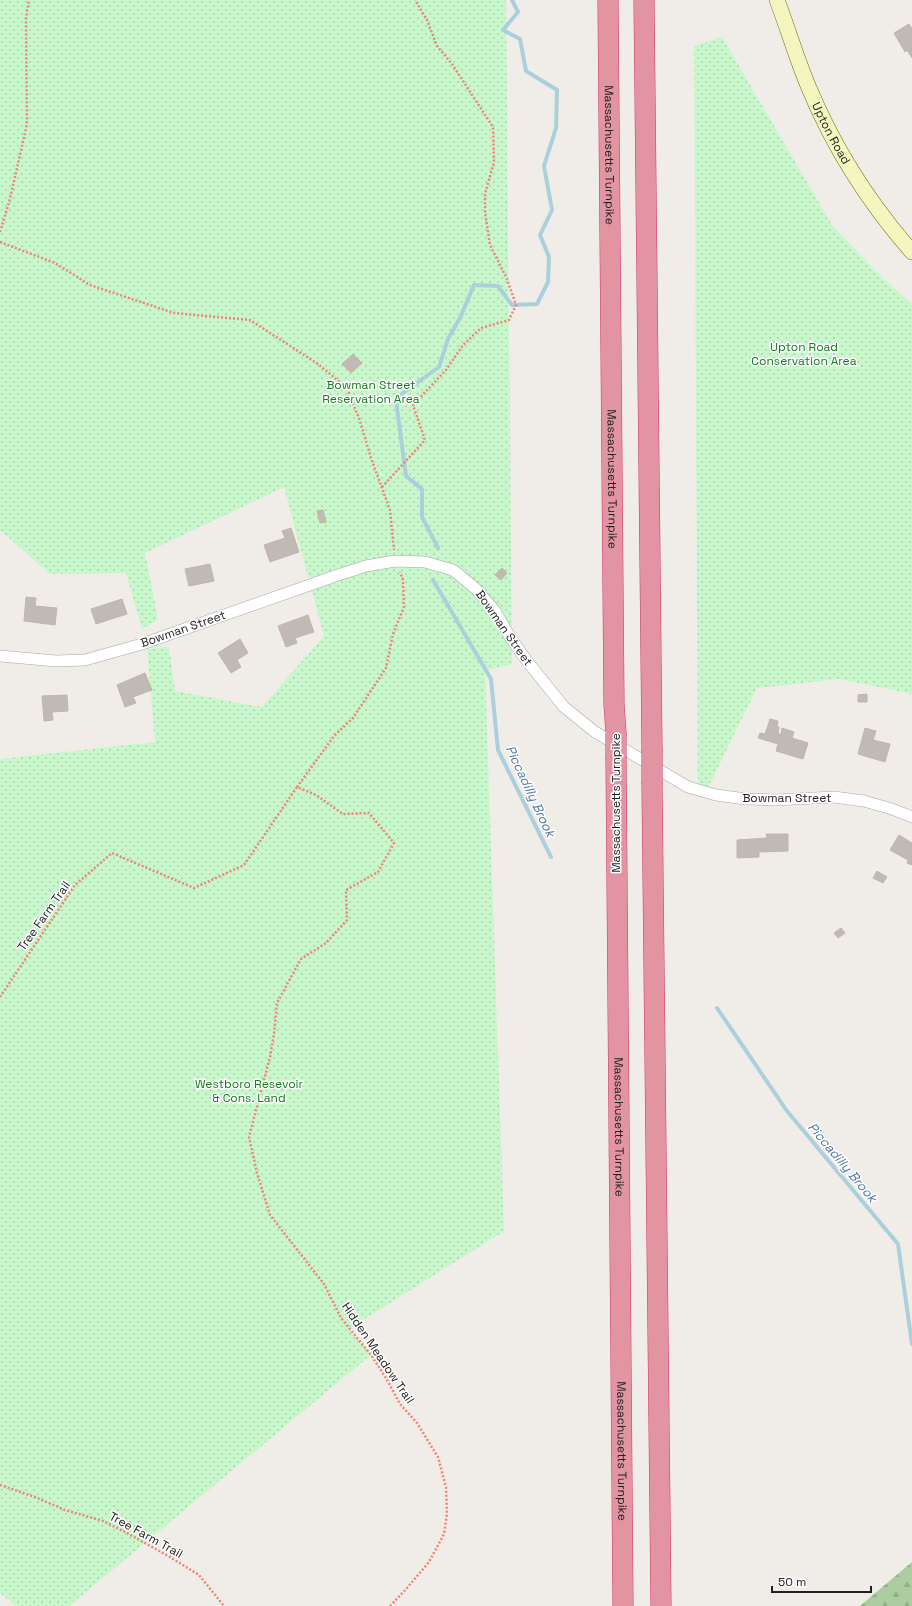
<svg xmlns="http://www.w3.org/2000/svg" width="912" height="1606" viewBox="0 0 912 1606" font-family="'Space Grotesk',sans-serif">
<defs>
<pattern id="forest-firs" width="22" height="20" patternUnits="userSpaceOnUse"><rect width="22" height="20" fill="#accd9f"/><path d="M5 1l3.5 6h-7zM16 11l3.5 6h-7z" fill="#94b089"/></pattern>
<pattern id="park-dots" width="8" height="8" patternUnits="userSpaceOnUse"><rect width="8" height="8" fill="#c8f7cc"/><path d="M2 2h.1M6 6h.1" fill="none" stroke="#acd3af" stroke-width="1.8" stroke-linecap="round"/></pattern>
</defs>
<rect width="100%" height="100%" fill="#f0ede8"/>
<path fill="url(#forest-firs)" d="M 912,1562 L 912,1606 L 860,1606 Z"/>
<path fill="url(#park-dots)" d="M 0,0 L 506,0 L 512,664 L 485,671 L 504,1231 L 349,1329 L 371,1355 L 69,1606 L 16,1606 L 0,1593 L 0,759 L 155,742 L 147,649 L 169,647 L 175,691 L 262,707 L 324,636 L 284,487 L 145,553 L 158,619 L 142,629 L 126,573 L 50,574 L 0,530 Z
M 722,37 L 832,225 L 880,276 L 912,304 L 912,694 L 839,679 L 757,688 L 707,790 L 698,790 L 694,46 Z"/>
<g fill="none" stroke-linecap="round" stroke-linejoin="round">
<path stroke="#abd0db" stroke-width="4" d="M 438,548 L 422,517 L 422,489 L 406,476 L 396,401 L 403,393 L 439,367 L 448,339 L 460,318 L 474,285 L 498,286 L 512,305 L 537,304 L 548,282 L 549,257 L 540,235 L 552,210 L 544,166 L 556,128 L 557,90 L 526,71 L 520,39 L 503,30 L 518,12 L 512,0
M 433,580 L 491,679 L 498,750 L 551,857
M 717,1008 L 787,1111 L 898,1244 L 912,1344"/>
</g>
<path fill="#c1bab4" stroke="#c1b5ab" d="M 909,24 L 912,29 L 912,58 L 907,50 L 905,52 L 894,33 Z
M 353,354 L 362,363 L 351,373 L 342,364 Z
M 323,510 L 326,522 L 320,523 L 317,511 Z
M 291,528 L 299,552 L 270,562 L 264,545 L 285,538 L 282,531 Z
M 210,564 L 214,581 L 189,586 L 185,569 Z
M 502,568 L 507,573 L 501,580 L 495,575 Z
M 26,597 L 36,598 L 35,606 L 57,608 L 55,625 L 24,621 Z
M 122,599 L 127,614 L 96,624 L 91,609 Z
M 308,615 L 314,632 L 295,638 L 297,643 L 286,647 L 278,626 Z
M 240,639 L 248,653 L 237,660 L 241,667 L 231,673 L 218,653 Z
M 145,673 L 152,690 L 133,697 L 136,703 L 125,707 L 117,685 Z
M 867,694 L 867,702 L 858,702 L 858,695 Z
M 67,695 L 68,711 L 52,712 L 53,720 L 44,721 L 42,696 Z
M 770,719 L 778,721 L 777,727 L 779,727 L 778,734 L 781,734 L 782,728 L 794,732 L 792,738 L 808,743 L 803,759 L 776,751 L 778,744 L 758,738 L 760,733 L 765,734 Z
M 865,728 L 876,731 L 873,740 L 890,744 L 885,762 L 858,754 Z
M 766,834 L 788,834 L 788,851 L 759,852 L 759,857 L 737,858 L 737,840 L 767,838 Z
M 899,835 L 912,843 L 912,865 L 907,863 L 908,860 L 890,850 Z
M 877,871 L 887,877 L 883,883 L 873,878 Z
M 841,928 L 845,933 L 838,938 L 834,933 Z"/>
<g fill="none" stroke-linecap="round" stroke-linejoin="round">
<defs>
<path id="minor" d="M 0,656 L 56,661 L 85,660 L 142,644 L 338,575 L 366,566 L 395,561 L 425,562 L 453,570 L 476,589 L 495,611 L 510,637 L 527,661 L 564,707 L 595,732 L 688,787 L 716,795 L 746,799 L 775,800 L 834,797 L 864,801 L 892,809 L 912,817"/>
<g id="secondary">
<path id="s1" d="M 777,0 C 788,29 797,60 809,88 C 834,148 870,204 912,252"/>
</g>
<g id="motorway">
<path id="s2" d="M 608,0 L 614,704 L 616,733"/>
<path d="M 644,0 L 652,750"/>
<path id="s3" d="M 616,759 L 623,1606"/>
<path d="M 652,784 L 661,1606"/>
</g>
</defs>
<use href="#minor" stroke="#a7a7a7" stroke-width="12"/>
<use href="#secondary" stroke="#68740b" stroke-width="16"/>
<use href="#motorway" stroke="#d23167" stroke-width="21"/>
<path stroke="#f28476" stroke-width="2.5" stroke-dasharray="2 2" stroke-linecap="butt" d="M 0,232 L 10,199 L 27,124 L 26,18 L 29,0
M 0,242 L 55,263 L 90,285 L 174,313 L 250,320 L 318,364 L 347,388 L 360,421 L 371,458 L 390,510 L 394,550
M 382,487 L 425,440 L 413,405 L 446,370 L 463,345 L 481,328 L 509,320 L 516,305 L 507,279 L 490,245 L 485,212 L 485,194 L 494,162 L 493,127 L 452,64 L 437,46 L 427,20 L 415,0
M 0,997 L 75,885 L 112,853 L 194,888 L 244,865 L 297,787
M 0,1485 L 35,1497 L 65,1510 L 103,1521 L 127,1533 L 170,1557 L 199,1575 L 224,1606
M 390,1606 L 407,1588 L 429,1562 L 444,1534 L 447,1514 L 446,1487 L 438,1457 L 417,1423 L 400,1404 L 386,1378 L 371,1355 L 341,1318 L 324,1284 L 270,1215 L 257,1173 L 249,1137 L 270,1057 L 274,1034 L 277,1003 L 301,959 L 326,943 L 347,920 L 346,890 L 378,872 L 394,843 L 369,813 L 343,814 L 316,795 L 297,787 L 334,736 L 353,718 L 386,668 L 393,634 L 404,607 L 403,580 L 400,572"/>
<use href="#minor" stroke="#fff" stroke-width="11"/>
<use href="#secondary" stroke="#f3f6bf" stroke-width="15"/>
<use href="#motorway" stroke="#e394a2" stroke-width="20"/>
<defs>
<path id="motorway-bridge" d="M 652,750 L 652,784
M 616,759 L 616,733"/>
</defs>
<use href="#motorway-bridge" stroke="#d23167" stroke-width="21" stroke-linecap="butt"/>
<use href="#motorway-bridge" stroke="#e394a2" stroke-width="20"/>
</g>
<g text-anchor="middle" stroke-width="3" stroke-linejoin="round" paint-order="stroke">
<g font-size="12" fill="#202020" stroke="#fff">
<text dy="4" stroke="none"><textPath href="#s1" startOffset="144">Upton Road</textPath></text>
<text dy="4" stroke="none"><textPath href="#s2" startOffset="155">Massachusetts Turnpike</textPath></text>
<text dy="4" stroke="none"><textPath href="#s2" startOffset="479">Massachusetts Turnpike</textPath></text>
<text transform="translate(504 628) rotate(55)" y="4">Bowman Street</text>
<text transform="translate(183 629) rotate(-19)" y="4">Bowman Street</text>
<text x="787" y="802">Bowman Street</text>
<text transform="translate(616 803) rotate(-90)" y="4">Massachusetts Turnpike</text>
<text transform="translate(44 916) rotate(-55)" y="4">Tree Farm Trail</text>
<text dy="4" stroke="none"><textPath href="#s3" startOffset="368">Massachusetts Turnpike</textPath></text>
<text transform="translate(378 1353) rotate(56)" y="4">Hidden Meadow Trail</text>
<text dy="4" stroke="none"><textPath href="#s3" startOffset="692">Massachusetts Turnpike</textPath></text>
<text transform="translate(146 1535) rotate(29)" y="4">Tree Farm Trail</text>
</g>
<g font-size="12" fill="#127b1b" stroke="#fff">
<text x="804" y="351">Upton Road<tspan x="804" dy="14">Conservation Area</tspan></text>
<text x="371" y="389">Bowman Street<tspan x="371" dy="14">Reservation Area</tspan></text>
<text x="249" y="1088">Westboro Resevoir<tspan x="249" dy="14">&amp; Cons. Land</tspan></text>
</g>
<g font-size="13" font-style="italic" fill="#4e79a4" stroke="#fff">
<text transform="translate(531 791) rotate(65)" y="5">Piccadilly Brook</text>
<text transform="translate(843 1162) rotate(50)" y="5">Piccadilly Brook</text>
</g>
</g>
<path d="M772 1586v6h99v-6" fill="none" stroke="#202020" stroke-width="2"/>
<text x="778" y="1586" font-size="12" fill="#202020" stroke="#ffffff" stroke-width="3" paint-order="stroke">50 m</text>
</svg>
